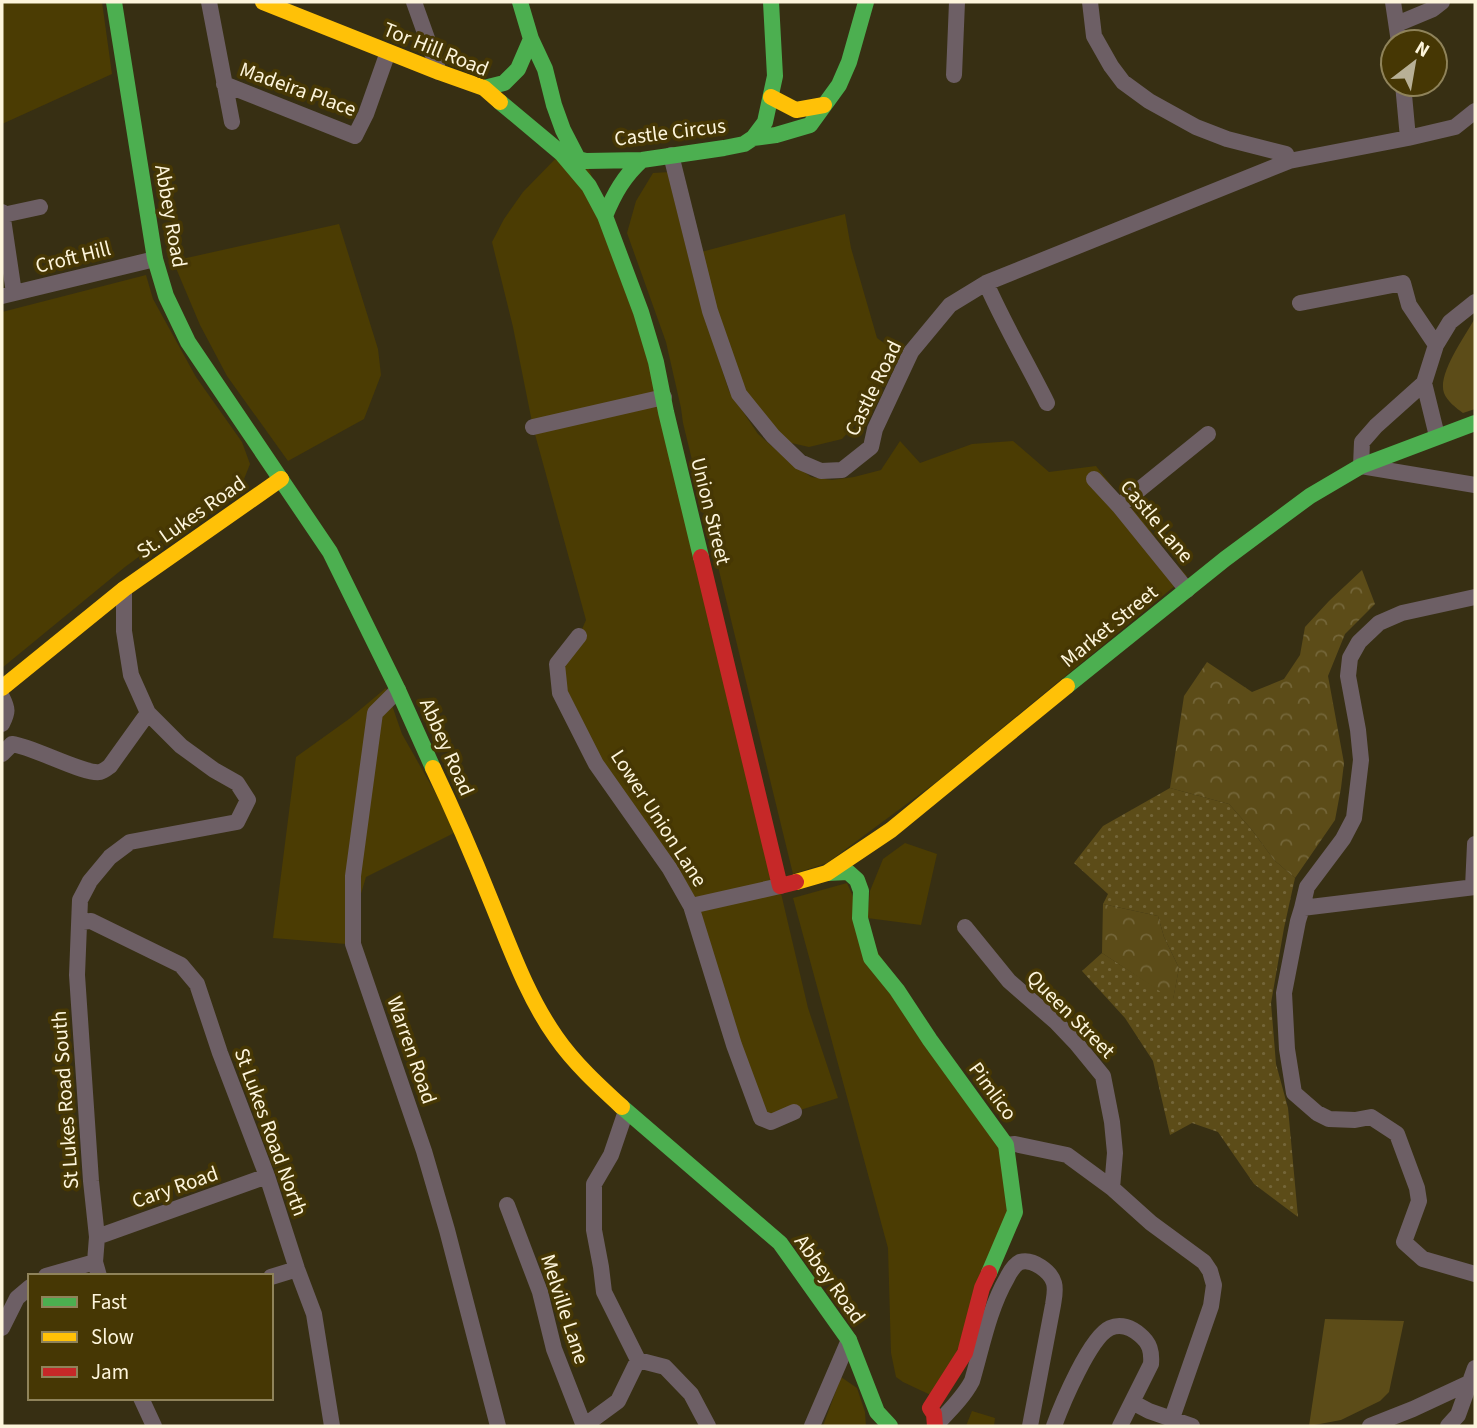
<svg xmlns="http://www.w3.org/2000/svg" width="1477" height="1428" viewBox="0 0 1477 1428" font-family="'Source Sans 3',sans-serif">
<defs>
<pattern id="grass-dots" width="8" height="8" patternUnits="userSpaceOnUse" patternTransform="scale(1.75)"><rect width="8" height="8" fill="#5c4c18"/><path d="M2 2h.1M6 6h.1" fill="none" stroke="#746639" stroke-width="1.8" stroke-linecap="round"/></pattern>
<pattern id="forest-crowns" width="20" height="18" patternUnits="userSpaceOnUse" patternTransform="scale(1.75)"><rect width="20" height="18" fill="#5c4c18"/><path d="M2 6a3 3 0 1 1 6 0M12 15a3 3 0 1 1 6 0" fill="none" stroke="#746639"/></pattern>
</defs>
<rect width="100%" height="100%" fill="#372f13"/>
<path fill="#4b3c03" d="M 2,2 L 102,2 L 112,74 L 2,124 Z
M 561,153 L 586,161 L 649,332 L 808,1008 L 838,1098 L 794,1112 L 761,1118 L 691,906 L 560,693 L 557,664 L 579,636 L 586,620 L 533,427 L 513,327 L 492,242 L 504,219 L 523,192 Z
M 670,172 L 713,342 L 729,391 L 758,434 L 781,454 L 811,477 L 832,480 L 854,477 L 881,470 L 900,441 L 920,463 L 972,444 L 1013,441 L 1049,472 L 1096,466 L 1118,494 L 1141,518 L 1170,557 L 1187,576 L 935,783 L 827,863 L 793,874 L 683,423 L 681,408 L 666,342 L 627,233 L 636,201 L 653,173 Z
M 845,214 L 851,248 L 877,338 L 891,348 L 865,414 L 842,439 L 809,447 L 787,442 L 745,392 L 728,348 L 701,252 Z
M 339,224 L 378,349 L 381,375 L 364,419 L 288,461 L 227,376 L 200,325 L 173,261 Z
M 146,275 L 153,299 L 196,377 L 242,442 L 250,464 L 244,479 L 125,567 L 2,668 L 2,312 Z
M 386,688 L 402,734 L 448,815 L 454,833 L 366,877 L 346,944 L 273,938 L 296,757 L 349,719 Z
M 905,843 L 937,854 L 921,925 L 867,918 L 870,891 L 883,859 Z
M 847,883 L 856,903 L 855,918 L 1006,1145 L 1015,1212 L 937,1398 L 903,1382 L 896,1377 L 891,1353 L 888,1248 L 793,898 Z
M 841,1377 L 857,1388 L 865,1412 L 866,1426 L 823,1426 Z
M 972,1411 L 995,1418 L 994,1426 L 966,1426 Z"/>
<path fill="url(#grass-dots)" d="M 1170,788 L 1229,804 L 1252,830 L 1274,860 L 1295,878 L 1284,928 L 1271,1003 L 1276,1064 L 1288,1108 L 1298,1217 L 1254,1184 L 1218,1132 L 1192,1123 L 1170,1135 L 1153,1061 L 1125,1018 L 1082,971 L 1102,953 L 1173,999 L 1179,968 L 1164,937 L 1158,916 L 1103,904 L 1108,894 L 1074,863 L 1103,826 Z"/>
<path fill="url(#forest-crowns)" d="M 1362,570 L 1375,604 L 1345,634 L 1328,676 L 1344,763 L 1341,788 L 1335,820 L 1295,878 L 1274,860 L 1252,830 L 1229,804 L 1170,788 L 1184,696 L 1207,662 L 1252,692 L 1284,679 L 1300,655 L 1305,627 L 1329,601 Z
M 1103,904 L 1158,916 L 1164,937 L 1179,968 L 1173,1000 L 1102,953 Z"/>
<path fill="#5c4c18" d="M 1475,318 L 1475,409 L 1463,413 C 1456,408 1447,401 1444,393 C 1437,374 1466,335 1475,318 Z
M 1325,1319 L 1404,1321 L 1389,1392 L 1380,1401 L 1341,1420 L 1309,1426 Z"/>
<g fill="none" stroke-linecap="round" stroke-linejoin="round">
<path stroke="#6d5f65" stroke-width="16" d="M 209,2 L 232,122
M 414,2 L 439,72
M 1090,2 L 1094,36 L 1111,66 L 1123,82 L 1149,101 L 1196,127 L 1227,139 L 1286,154 L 1289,161
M 1393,2 L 1399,42
M 1397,24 L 1433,9 L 1442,2
M 954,75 L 957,2
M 224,84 L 355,136 L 366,114 L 388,52
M 1403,84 L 1408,138
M 671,155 L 710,311 L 739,394 L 773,436 L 800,462 L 821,471 L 842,470 L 871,447 L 875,429 L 911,352 L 950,305 L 986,283 L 1289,161 L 1408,138 L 1455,127 L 1475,111
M 2,212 L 14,293
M 3,215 L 40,207
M 986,283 C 1004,324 1027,363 1047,403
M 2,296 L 155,259
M 1475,302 L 1450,322 L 1436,345 L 1424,383 L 1376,426 L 1362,442 L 1361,466 L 1475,485
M 1300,303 L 1403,283 L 1409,305 L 1436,345
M 1424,383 L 1437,436
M 533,427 L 664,397
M 1094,479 L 1119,506 L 1187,590
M 1119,506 L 1208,434
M 1475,597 L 1402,613 L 1379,623 L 1359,642 L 1350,658 L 1348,676 L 1358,730 L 1361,760 L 1354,818 L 1343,839 L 1307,887 L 1302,908 L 1475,887
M 579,636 L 557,664 L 560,693 L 596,764 L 670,869 L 691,906 L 734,1045 L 761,1118 L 771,1122 L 794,1112
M 398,690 L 375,713 L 353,876 L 353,944 L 424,1151 L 447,1230 L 498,1426
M 2,697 C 8,709 8,712 2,724
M 2,754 L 12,744 C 34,747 85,775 100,772 C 104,771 106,769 110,766 L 148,713
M 1473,887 L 1475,844
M 691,906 L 780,886
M 1302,908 L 1298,921 L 1284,993 L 1287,1049 L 1294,1093 L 1317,1113 L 1329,1119 L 1355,1120 L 1371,1117 L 1397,1134 L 1417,1188 L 1419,1201 L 1404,1242 L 1423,1259 L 1475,1274
M 80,922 L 91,921 L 181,965 L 197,984 L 220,1053 L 267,1176 L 297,1269 L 314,1314 L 332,1426
M 965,927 L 1009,981 L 1056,1022 L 1076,1043 L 1103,1076 L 1112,1122 L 1115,1153 L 1112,1188
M 626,1111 L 611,1155 L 594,1184 L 594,1230 L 601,1267 L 604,1292 L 638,1360 L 665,1367 L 691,1394 L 708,1426
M 1006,1145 L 1015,1144 L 1067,1155 L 1112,1188 L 1151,1223 L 1204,1262 L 1210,1271 L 1214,1285 L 1211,1306 L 1172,1418
M 507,1205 L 540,1292 L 554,1349 L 584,1426
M 97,1237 L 267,1176
M 46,1276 L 95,1262
M 99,1276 L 95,1262 L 97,1237 L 91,1181 L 77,975 L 80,900 L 90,881 L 110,857 L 130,842 L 237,822 L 248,800 L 237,783 L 214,770 L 181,746 L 148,713 L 131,675 L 124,631 L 124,589
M 271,1277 L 297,1269
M 2,1328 L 17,1298 L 30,1287
M 141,1398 L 154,1426
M 1132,1402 L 1149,1411 L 1192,1426
M 936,1425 C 949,1411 963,1398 972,1381 C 982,1347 989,1309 1007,1278 C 1010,1272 1014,1265 1020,1262 C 1033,1258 1051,1272 1054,1283 C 1056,1290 1054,1298 1053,1305 L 1030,1426
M 584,1426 L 618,1401 L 638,1360
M 812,1426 L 849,1340
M 1054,1426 C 1062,1404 1090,1337 1110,1328 C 1121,1323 1132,1328 1140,1335 C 1150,1343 1152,1352 1151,1364 L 1120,1426
M 1370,1426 L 1413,1409 L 1471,1382 L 1475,1386
M 1448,1426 L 1458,1415 L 1475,1368"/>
<path stroke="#4caf50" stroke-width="16" d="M 114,2 L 155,259 L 166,296 L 188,342 L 330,552 L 398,690 L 433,768
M 520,2 L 531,39 L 545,69 L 554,105 L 563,130 L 578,159 L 586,161 L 642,160 L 724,148 L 744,144 L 753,138 L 765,122 L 775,76 L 771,2
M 484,88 L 504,83 L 518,69 L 531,39
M 500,102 L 561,153 L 578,159
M 753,138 L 776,135 L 810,125 L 839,85 L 849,62 L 866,2
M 562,154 L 589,186 L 605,216
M 642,160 C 624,176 614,194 605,216 L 641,312 L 656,362 L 666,412 L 701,557
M 1067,686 L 1225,559 L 1310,496 L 1361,466 L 1475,423
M 827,873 L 848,872 L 857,880 L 861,891 L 860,918 L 871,958 L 897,990 L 930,1040 L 1006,1145 L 1015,1212 L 989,1273
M 622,1107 L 780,1243 L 849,1340 L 877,1412 L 890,1426"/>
<path stroke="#ffc107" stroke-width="16" d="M 263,2 L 439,72 L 484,88 L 500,102
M 771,97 L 796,110 L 824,105
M 2,688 L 124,589 L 281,479
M 433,768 C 454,812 473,856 491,901 C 510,947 527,996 556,1037 C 574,1063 598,1085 622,1107
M 796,882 L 827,873 L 891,830 L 1067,686"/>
<path stroke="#c62828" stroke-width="16" d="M 701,557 L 780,886 L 796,882
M 935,1426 L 934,1414 L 930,1408 L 965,1353 L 982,1288 L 989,1273"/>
</g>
<g text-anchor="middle" stroke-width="7" stroke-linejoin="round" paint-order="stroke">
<g font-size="21" fill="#fdf5dc" stroke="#463704">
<text transform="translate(436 49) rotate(22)" y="7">Tor Hill Road</text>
<text transform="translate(298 89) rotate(20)" y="7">Madeira Place</text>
<text transform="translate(670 132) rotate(-7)" y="7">Castle Circus</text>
<text transform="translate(171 216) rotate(80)" y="7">Abbey Road</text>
<text transform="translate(73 257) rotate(-14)" y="7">Croft Hill</text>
<text transform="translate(873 388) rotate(-64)" y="7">Castle Road</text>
<text transform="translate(711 511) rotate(76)" y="7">Union Street</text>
<text transform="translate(191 517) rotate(-35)" y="7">St. Lukes Road</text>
<text transform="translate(1157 521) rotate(50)" y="7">Castle Lane</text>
<text transform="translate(1109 626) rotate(-39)" y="7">Market Street</text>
<text transform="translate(447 747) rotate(66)" y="7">Abbey Road</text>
<text transform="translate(659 818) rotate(57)" y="7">Lower Union Lane</text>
<text transform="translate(1071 1014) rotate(45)" y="7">Queen Street</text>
<text transform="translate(412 1050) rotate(71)" y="7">Warren Road</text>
<text transform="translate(993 1091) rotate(54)" y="7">Pimlico</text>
<text transform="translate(65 1100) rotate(-94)" y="7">St Lukes Road South</text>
<text transform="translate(271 1132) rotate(70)" y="7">St Lukes Road North</text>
<text transform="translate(175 1187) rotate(-19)" y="7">Cary Road</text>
<text transform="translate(830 1279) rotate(54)" y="7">Abbey Road</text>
<text transform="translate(565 1309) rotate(72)" y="7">Melville Lane</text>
</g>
</g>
<rect width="1477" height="1428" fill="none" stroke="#fdf5dc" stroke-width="7"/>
<rect x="28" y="1274" width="245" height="126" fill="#463704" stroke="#8f835a" stroke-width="2"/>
<rect x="42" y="1297" width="35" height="10" fill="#4caf50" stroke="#8f835a" stroke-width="2"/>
<text x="91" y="1309" font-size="21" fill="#fdf5dc">Fast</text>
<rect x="42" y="1332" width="35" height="10" fill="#ffc107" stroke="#8f835a" stroke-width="2"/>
<text x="91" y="1344" font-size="21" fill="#fdf5dc">Slow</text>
<rect x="42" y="1367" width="35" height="10" fill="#c62828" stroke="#8f835a" stroke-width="2"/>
<text x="91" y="1379" font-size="21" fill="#fdf5dc">Jam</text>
<g transform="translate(1414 63) rotate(31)"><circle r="33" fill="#463704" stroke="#8f835a" stroke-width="2"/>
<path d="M0-5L12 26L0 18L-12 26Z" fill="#b8b096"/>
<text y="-10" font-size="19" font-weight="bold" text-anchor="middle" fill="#fdf5dc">N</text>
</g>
</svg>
